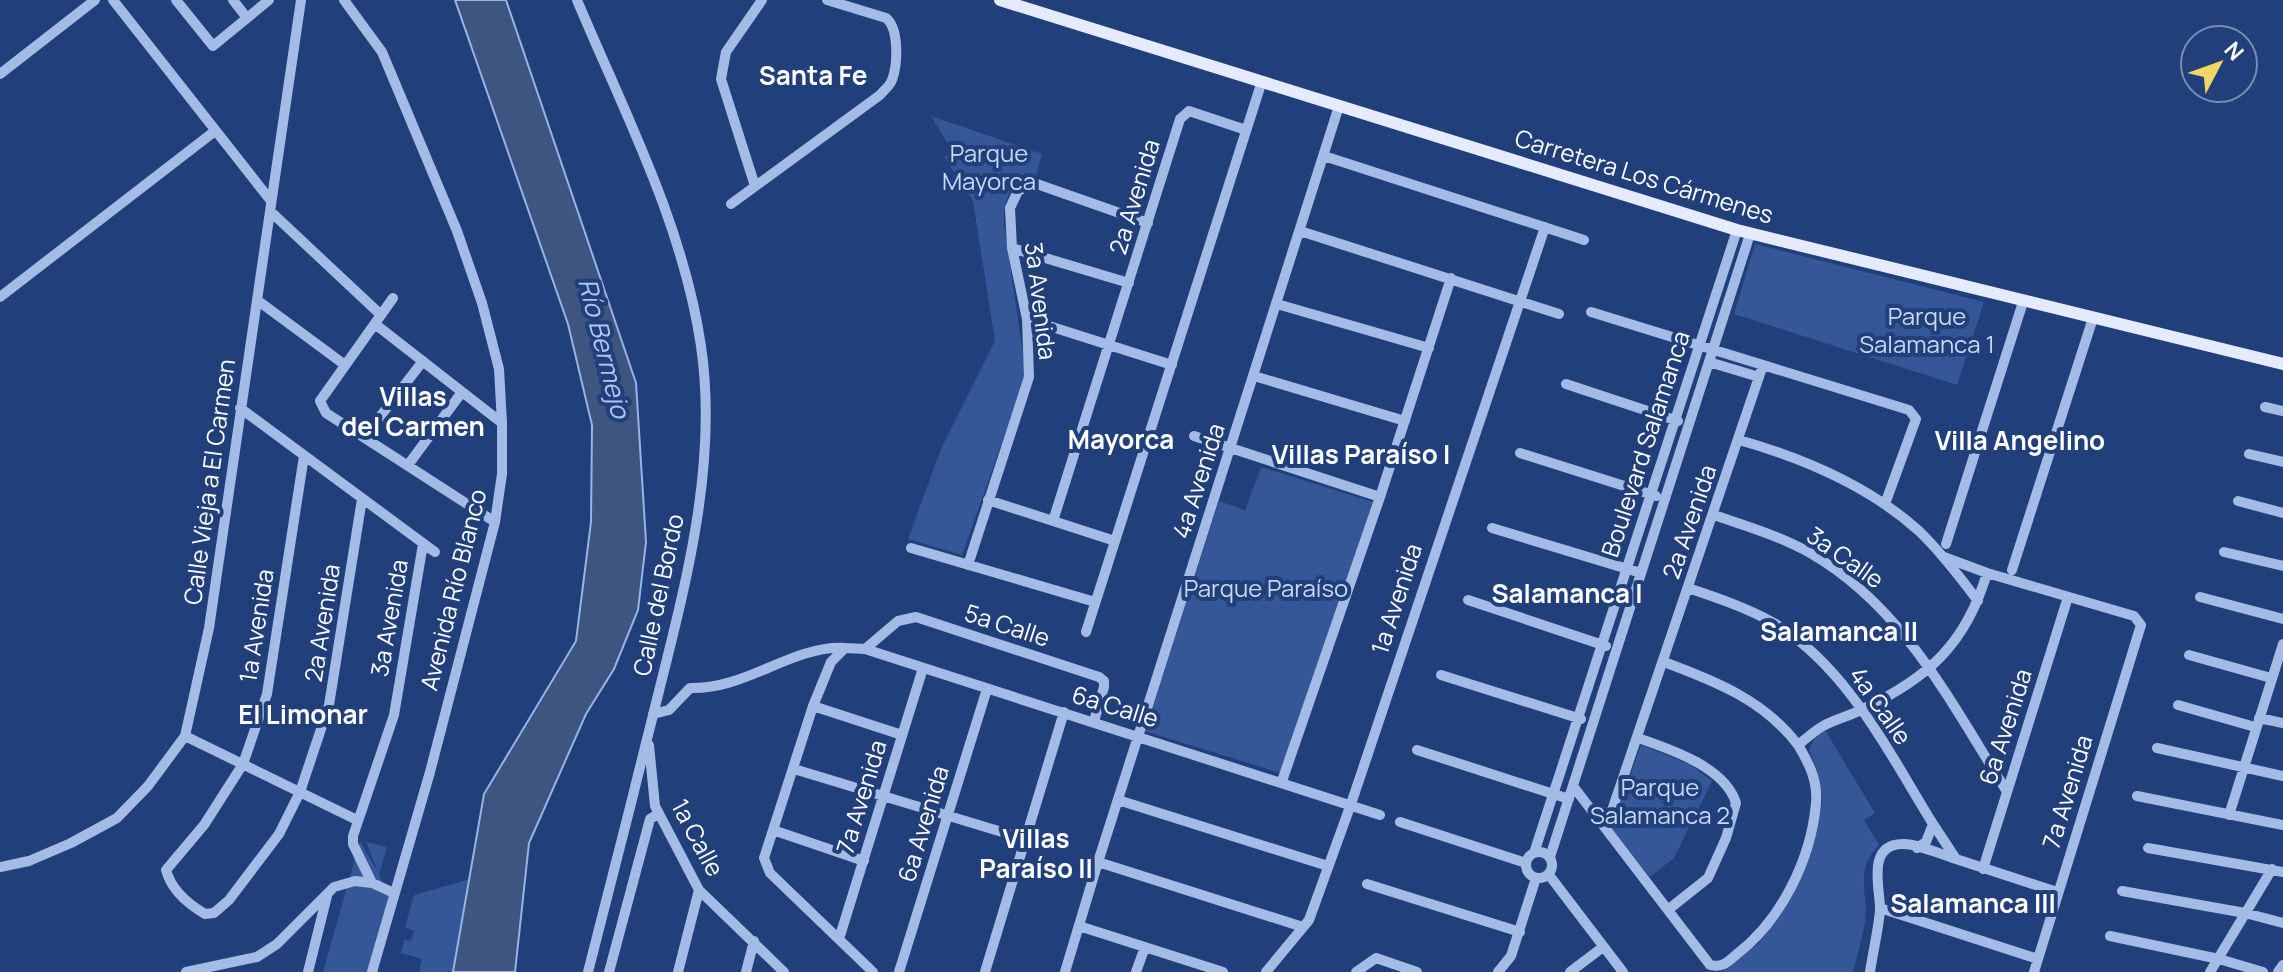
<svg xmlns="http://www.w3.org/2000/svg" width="2283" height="972" viewBox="0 0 2283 972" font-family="Manrope,sans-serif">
<rect width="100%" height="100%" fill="#213f7a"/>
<path fill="#355798" d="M 931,116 L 1042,154 L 1035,179 C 1008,181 1004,200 1004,223 L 1026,375 L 962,555 L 908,539 L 941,449 L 995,341 L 973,201 L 944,157 L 952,151 Z
M 1755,244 L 1984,302 L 1957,385 L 1734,314 Z
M 1261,467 L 1373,502 L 1280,773 L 1145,731 L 1219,501 L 1245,510 Z
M 1825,730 L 1875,813 L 1864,820 L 1879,845 C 1853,873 1869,889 1865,922 C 1862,939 1857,956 1853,972 L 1721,972 L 1759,943 L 1778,918 L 1802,876 L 1823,799 L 1817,770 L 1809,750 L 1816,735 Z
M 1641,745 L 1689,764 L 1712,781 L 1674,858 L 1650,877 L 1611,829 Z
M 360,841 L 379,874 L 366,842 L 387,847 L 379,875 L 384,884 L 396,890 L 373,972 L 323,972 Z
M 492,873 L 482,972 L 419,972 L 422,959 L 401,953 L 404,940 L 411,941 L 414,931 L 405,927 L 414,895 Z"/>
<path fill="#3e5580" stroke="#97b4e6" stroke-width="2" d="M 455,0 L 506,0 L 636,383 L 646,542 L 638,610 L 614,669 L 586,714 L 529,843 L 515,972 L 453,972 L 484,794 L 576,641 L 591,522 L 592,425 L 568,324 Z"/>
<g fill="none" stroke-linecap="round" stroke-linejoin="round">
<path stroke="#a3bbe5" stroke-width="10" d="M 113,0 L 271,201
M 176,0 L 213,46 L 269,0
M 233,0 L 247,18
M 344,0 L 382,52 L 457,231 L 482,303 L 499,369 L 502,423 L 502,474 L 495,522 L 430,772 L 372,972
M 577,0 C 624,112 683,224 701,346 C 718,462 687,579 659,691 C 636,785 612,878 588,972
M 0,74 L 95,0
M 1324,156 L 1584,240
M 755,186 L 721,79 L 726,52 L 762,0
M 731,204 L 880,95 C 884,90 890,86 892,80 C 898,64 899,28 886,18 L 827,0
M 270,211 L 381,315
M 1300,231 L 1559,314
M 1012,248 L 1129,283
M 0,297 L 215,131
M 393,298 L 320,401 L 326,413 L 495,522
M 257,300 L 345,365
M 1277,304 L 1429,348
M 1591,312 L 1909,410 L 1916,419 L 1885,504
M 1027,319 L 1172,365
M 375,324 L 502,423
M 1709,362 L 1759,377
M 1254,376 L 1405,421
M 1566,384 L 1678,421
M 2265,407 L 2283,411
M 240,408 L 435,552
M 365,436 L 423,361
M 1194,436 L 1380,497
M 1739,440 C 1803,458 1868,485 1919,531 C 1941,552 1960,577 1978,601
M 1520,453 L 1656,496
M 2249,454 L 2283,462
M 304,456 L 267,694 L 243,764 L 204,825 L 166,870 C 171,889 188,904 205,914 L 214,913 L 229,900 L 279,834 L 300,792 L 329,705 L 362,499
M 408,465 L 462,392
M 988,500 L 1115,541
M 2238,501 L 2283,513
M 1714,515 C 1746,526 1780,536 1810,553 C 1903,606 1951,703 2006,790
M 1053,521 L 1180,119 L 1189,111 L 1246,130
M 1492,528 L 1641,573
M 1946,544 L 2023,302
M 911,548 L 1095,602
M 2224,552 L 2283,566
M 1944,557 L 1987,573 L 2134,616 L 2141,625 L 2034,972
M 968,565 L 1029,377 L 1027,319 L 1012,248 L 1010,208 L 1018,191 L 1034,183 L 1148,223
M 2012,570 L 2093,318
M 1688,588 C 1718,598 1747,608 1774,623 C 1848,668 1889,753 1933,824 L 1926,842 L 1917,848
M 2200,597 L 2283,619
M 1468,600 L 1606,646
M 1086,632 L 1262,81
M 865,649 L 898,621 L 916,617 L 1099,677 L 1104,681 L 1104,687 L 1094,721
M 2189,655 L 2271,678
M 1664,662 C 1715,681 1764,700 1798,745
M 1441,675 L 1581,719
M 2178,705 L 2255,727
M 813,706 L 902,735
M 653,714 L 669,710 L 690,688 C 746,690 792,645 845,648
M 2259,718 L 2283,723
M 185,736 L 357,820
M 1638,738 C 1670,749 1725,767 1736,803 L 1726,838 L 1708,878 L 1669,909
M 649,745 L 655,806 L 699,890 L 784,972
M 2157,748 L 2283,776
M 1417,750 L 1569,799
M 794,769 L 1025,839
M 1282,781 L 1380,497 L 1451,278
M 1573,786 L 1710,965 C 1722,968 1728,962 1737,954 C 1781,920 1811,860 1816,803 C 1818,781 1809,763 1798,745 C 1807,738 1814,731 1823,726 C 1835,719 1850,716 1863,709 C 1928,678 1966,644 1987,573
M 2137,796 L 2283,825
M 1118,800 L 1328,866
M 2229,815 L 2283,644
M 1400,822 L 1526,863
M 1933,824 L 1956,859 L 2057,892
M 1606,828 L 1763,365
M 773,830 L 864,861
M 2148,848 L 2283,872
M1526 865a13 13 0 1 1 26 0a13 13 0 1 1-26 0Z
M 1534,853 L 1737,230
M 1550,857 L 1750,234
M 1098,862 L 1303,927
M 0,867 L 29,861 L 71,843 L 117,818 L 148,786 L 185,736 L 209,628 L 301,0
M 1983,869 L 2068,597
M 1549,875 L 1623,972
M 372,883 L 353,844 L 353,836 L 394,715 L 423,544
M 1367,884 L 1520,932
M 2122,891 L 2245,913 L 2283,923
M 1880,908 L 2038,959
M 1079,926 L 1223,972
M 2110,936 L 2219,959 L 2263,972
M 839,939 L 923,668
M 186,972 L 257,957 L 277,944 L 334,887 L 355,881 L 372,883 L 394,893
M 308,972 L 327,896
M 609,972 L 650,819 L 658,814
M 678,972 L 699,890
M 746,972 L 754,941
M 873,972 L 770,873 L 764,858 L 813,706 L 831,662 L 845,648 L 865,649 L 1380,815
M 899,972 L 987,689
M 985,972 L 1064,712
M 1065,972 L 1098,862 L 1339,106
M 1136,972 L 1145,947
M 1266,972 L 1309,920 L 1351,804 L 1545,227
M 1356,972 L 1376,958 L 1417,972
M 1498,972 L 1511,956 L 1536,878
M 1570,972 L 1603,947
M 1870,972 C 1873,952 1878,931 1880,911 C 1881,891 1865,845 1902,844 C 1916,843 1942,855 1956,859
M 2210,972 L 2272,869
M 2278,972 L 2283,965"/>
<path stroke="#e4ebfd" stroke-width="12" d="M 1000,0 L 1737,230 L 2283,364"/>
</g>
<g text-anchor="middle" stroke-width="8" stroke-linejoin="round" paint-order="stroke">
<g font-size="24" fill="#c6d7f4" stroke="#213f7a">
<text x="989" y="162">Parque<tspan x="989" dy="28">Mayorca</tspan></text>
<text x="1927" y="325">Parque<tspan x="1927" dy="28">Salamanca 1</tspan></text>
<text x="1266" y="597">Parque Paraíso</text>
<text x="1660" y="796">Parque<tspan x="1660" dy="28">Salamanca 2</tspan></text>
</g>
<g font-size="24" fill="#fff" stroke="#213f7a">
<text transform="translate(1644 177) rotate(17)" y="8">Carretera Los Cármenes</text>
<text transform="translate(1135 197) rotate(-73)" y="8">2a Avenida</text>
<text transform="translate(1040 301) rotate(83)" y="8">3a Avenida</text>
<text transform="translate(1646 444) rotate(-72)" y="8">Boulevard Salamanca</text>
<text transform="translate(1199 481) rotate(-72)" y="8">4a Avenida</text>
<text transform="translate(210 482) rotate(-82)" y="8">Calle Vieja a El Carmen</text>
<text transform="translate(1690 522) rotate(-71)" y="8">2a Avenida</text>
<text transform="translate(1845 558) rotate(35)" y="8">3a Calle</text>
<text transform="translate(454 590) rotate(-76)" y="8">Avenida Río Blanco</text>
<text transform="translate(659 595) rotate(-78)" y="8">Calle del Bordo</text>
<text transform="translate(1397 599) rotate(-72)" y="8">1a Avenida</text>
<text transform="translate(390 618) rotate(-80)" y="8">3a Avenida</text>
<text transform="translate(323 623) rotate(-81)" y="8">2a Avenida</text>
<text transform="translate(257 626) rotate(-81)" y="8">1a Avenida</text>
<text transform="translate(1007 626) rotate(18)" y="8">5a Calle</text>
<text transform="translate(1880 706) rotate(55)" y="8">4a Calle</text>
<text transform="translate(1115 707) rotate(17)" y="8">6a Calle</text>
<text transform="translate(2006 727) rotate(-72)" y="8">6a Avenida</text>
<text transform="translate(2068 792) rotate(-73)" y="8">7a Avenida</text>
<text transform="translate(862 797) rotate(-73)" y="8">7a Avenida</text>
<text transform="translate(924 824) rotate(-73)" y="8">6a Avenida</text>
<text transform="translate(697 838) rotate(62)" y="8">1a Calle</text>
</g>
<g font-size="26" font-weight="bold" fill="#fff" stroke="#213f7a">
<text x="813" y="85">Santa Fe</text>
<text x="413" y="406">Villas<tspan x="413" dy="30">del Carmen</tspan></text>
<text x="1121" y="449">Mayorca</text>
<text x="2020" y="450">Villa Angelino</text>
<text x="1361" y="464">Villas Paraíso I</text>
<text x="1567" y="603">Salamanca I</text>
<text x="1839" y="641">Salamanca II</text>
<text x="303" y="724">El Limonar</text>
<text x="1036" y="848">Villas<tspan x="1036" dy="30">Paraíso II</tspan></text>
<text x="1973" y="913">Salamanca III</text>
</g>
<g font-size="26" font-style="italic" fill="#aec5ed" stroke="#213f7a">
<text transform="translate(604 348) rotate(76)" y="9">Río Bermejo</text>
</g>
</g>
<g transform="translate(2219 64) rotate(49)"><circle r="38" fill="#213f7a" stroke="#7a8caf" stroke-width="2"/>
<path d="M0-6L14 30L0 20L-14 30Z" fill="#f1d765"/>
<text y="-12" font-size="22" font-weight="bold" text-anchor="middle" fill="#ffffff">N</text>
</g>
</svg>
